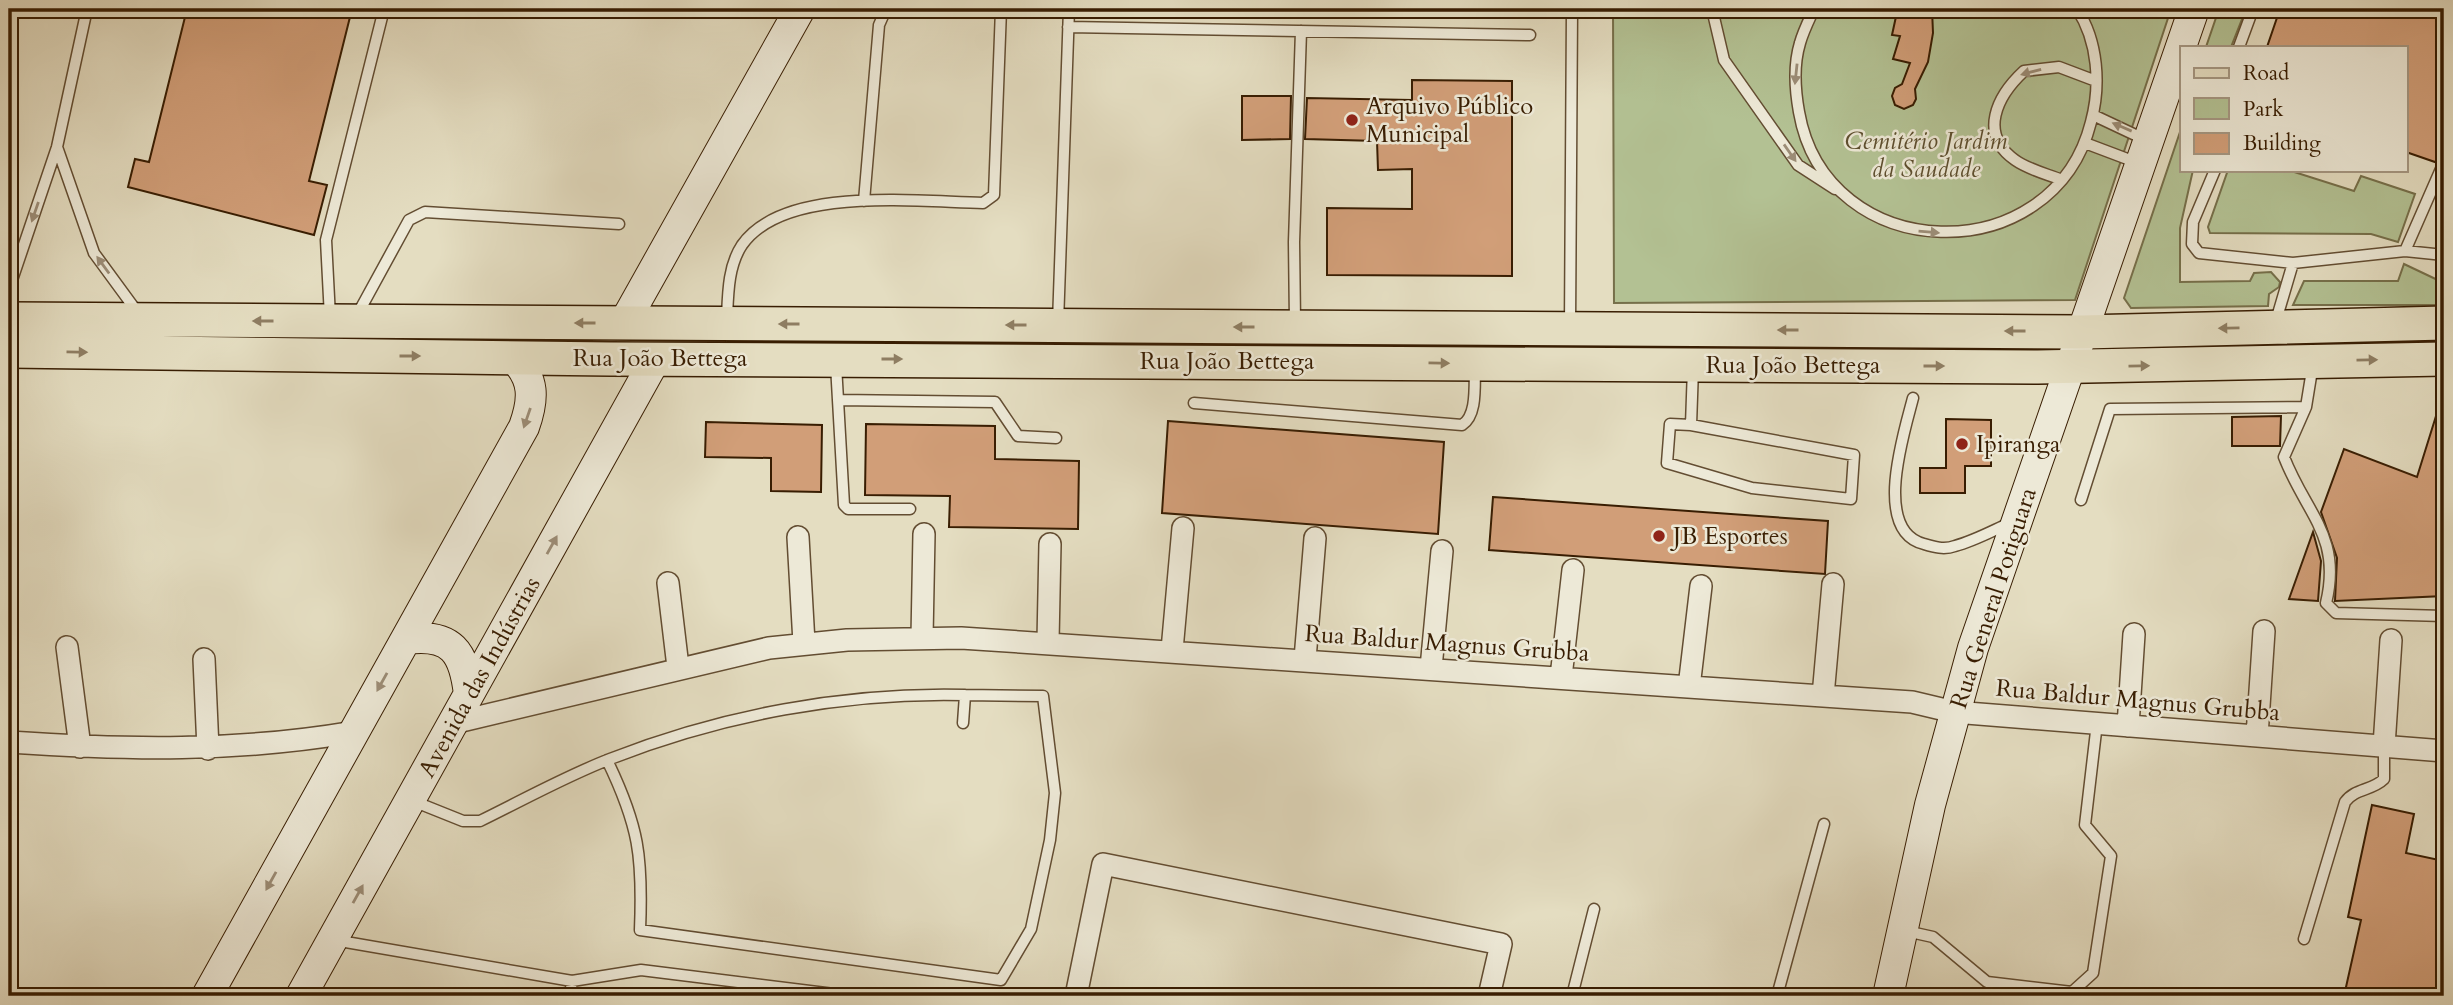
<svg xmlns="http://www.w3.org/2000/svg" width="2453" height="1005" viewBox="0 0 2453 1005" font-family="Cardo,serif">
<rect width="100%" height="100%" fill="#e4ddc1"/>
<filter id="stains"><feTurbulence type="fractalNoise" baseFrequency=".00286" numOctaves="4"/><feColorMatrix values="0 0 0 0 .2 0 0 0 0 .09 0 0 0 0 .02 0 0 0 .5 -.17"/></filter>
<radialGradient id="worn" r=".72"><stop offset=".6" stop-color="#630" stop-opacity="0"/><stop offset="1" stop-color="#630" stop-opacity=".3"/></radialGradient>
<path fill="#b3c193" stroke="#766f4a" stroke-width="2" d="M 1613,9 L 2171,9 L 2075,300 L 1614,303 Z
M 2219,9 L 2246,9 L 2231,47 L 2206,47 Z
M 2182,126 L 2182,170 L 2193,170 L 2180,228 L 2180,282 L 2250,281 L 2254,273 L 2271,272 L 2280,282 L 2279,287 L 2269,294 L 2268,306 L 2131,308 L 2124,298 Z
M 2228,170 L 2288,170 L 2354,191 L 2361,176 L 2415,194 L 2398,242 L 2371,234 L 2210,233 L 2208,227 Z
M 2404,264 L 2444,283 L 2444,305 L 2293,305 L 2304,281 L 2398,281 Z"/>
<path fill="#d19e78" stroke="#381d02" stroke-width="2" d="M 187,9 L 352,9 L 309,181 L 327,185 L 314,235 L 128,187 L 135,159 L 149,162 Z
M 1909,9 L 1932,9 L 1933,33 L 1928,62 L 1915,89 L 1916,99 L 1913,105 L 1904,109 L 1895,105 L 1892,96 L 1895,88 L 1902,84 L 1910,63 L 1893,59 L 1900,36 L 1892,35 L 1897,12 L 1910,15 Z
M 2280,9 L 2444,9 L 2444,154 L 2435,162 L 2406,152 L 2406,47 L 2267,47 Z
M 1412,80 L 1512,81 L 1512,276 L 1327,275 L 1327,208 L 1412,209 L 1412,169 L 1378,170 L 1377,141 L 1305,139 L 1307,98 L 1412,100 Z
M 1242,96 L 1291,96 L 1290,139 L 1242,140 Z
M 2441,400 L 2444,401 L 2444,596 L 2335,601 L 2337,558 L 2321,512 L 2344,449 L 2417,477 Z
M 2281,416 L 2280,446 L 2232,446 L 2232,417 Z
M 1946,419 L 1991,420 L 1991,466 L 1965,466 L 1965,493 L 1920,493 L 1920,468 L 1946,468 Z
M 1168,421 L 1444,442 L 1438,534 L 1162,513 Z
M 706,422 L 822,425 L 821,492 L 771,491 L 771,458 L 705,457 Z
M 866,424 L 995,426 L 995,459 L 1079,461 L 1078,529 L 949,527 L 950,496 L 865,495 Z
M 1493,497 L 1828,521 L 1825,574 L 1489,550 Z
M 2313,532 L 2321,561 L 2318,601 L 2289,599 Z
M 2372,805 L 2414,814 L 2406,853 L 2444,861 L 2444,996 L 2344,996 L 2361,920 L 2348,917 Z"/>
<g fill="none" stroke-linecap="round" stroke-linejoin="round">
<defs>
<path id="lane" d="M 1712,9 L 1724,60 L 1798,165 L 1835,189
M 1814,9 C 1809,20 1803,32 1800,43 C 1793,66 1795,90 1799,112 C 1826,267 2053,273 2091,122 C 2101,85 2098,41 2077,9
M 1068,27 L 1530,35
M 2239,47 L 2253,9
M 2093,115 L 2146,140
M 2085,143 L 2138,163
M 57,147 L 94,253 L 138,313
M 2215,170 L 2193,222 L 2192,244 L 2199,253 L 2293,263 L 2405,251 L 2444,162
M 2062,180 C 2047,174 2029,170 2015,160 C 1978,134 1997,96 2024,71 L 2059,67 L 2096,81
M 864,201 L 879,25 L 886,9
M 2405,251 L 2444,255
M 9,289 L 57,147 L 87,9
M 330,317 L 326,240 L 384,9
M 356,317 L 409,220 L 425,212 L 619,224
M 727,318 C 728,294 728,266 742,245 C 784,185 919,202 983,203 L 994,195 L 1001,9
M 1295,322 L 1294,242 L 1301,31
M 1058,323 L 1069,9
M 2275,324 L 2293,263
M 1570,326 L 1572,9
M 836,365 L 844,505 L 848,509 L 910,509
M 1913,398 C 1904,433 1872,531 1924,544 C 1934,547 1944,550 1955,546 C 1974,541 1992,531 2010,523
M 838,400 L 995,402 L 1018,436 L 1056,438
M 1194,403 L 1462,425 C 1478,415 1474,384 1475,366
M 2306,407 L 2284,457 C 2306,514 2342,536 2326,603 L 2336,613 L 2444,616
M 1670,424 L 1691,425 L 1854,455 L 1851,499 L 1752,488 L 1667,463 Z
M 1691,425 L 1693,368
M 2081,500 L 2110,409 L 2306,407 L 2313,364
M 607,760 C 639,826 643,857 640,930 L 1001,980 L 1031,929 L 1050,840 L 1055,793 L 1043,696 L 965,695
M 413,801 L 463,821 L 480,821 C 523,800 566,776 610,759 C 722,715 845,692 965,695 L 963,723
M 1906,931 L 1933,937 L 1987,982 L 2072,992 L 2093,973 L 2111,856 L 2085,825 L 2097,723
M 2304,939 L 2345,802 C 2355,788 2372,791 2384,779 L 2384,746
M 334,940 L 572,981 L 641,970 L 850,996
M 570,996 L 572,981
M 1572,996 L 1594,909
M 1777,996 L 1824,824"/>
<path id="street" d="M 798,537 L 804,643
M 668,583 L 678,667
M 922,637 L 924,534
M 1048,641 L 1050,544
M 67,647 L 80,747
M 1172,650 L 1183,528
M 204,659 L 208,749
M 1305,659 L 1315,538
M 1431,668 L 1442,551
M 1561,677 L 1573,570
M 1689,687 L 1701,586
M 1823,696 L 1833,584
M 453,723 L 769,648 L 847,640 L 961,638 L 1912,702 L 1954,712 L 2444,751
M 2128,726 L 2134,634
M 2257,736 L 2264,631
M 9,742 C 128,750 236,752 354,732
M 2384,746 L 2391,640
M 1076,996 L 1103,864 L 1501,944 L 1489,996"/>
<path id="secondary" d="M 624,323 L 800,9
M 406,639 C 452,633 464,652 469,694
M 207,996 L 524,427 C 534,399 535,379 513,357
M 301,996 L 656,358
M 1888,996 L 1930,805 L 1973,648 L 2194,9"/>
<path id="primary" d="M 9,319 L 2083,332 L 2444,323
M 9,351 L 610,359 L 2038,367 L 2444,359"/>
</defs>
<use href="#lane" stroke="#634d32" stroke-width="13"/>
<use href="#street" stroke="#634d32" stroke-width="24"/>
<use href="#secondary" stroke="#381d02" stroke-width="32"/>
<use href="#primary" stroke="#381d02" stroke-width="36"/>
<use href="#lane" stroke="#ede9d7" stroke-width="10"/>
<use href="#street" stroke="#ede9d7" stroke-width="21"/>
<use href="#secondary" stroke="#ede9d7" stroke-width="30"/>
<use href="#primary" stroke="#e4ddc1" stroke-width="33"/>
</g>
<defs><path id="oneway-solid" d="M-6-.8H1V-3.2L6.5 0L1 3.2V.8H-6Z" transform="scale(1.75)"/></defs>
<g fill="#9c8d77">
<use href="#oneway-solid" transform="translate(2031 72) rotate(165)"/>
<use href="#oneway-solid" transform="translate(1796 74) rotate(96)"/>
<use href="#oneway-solid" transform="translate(2122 127) rotate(-157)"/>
<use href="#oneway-solid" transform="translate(1790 153) rotate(55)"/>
<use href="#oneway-solid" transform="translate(35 212) rotate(109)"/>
<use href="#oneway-solid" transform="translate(1929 232) rotate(5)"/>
<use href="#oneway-solid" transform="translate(103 265) rotate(-126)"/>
<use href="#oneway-solid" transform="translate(527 418) rotate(109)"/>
<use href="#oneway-solid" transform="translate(552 545) rotate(-61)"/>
<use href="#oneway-solid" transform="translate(382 682) rotate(119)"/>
<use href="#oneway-solid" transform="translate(271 881) rotate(119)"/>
<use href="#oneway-solid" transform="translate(358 894) rotate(-61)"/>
</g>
<g fill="#8e7d62">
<use href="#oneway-solid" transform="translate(263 321) rotate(-180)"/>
<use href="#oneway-solid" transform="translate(585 323) rotate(-180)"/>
<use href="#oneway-solid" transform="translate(789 324) rotate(-180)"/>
<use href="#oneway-solid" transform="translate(1016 325) rotate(-180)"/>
<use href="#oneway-solid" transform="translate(1244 327) rotate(-180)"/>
<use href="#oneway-solid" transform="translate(2229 328) rotate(179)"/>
<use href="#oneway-solid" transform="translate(1788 330) rotate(-180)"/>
<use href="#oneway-solid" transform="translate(2015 331) rotate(-180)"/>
<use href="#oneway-solid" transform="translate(77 352) rotate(1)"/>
<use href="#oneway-solid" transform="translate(410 356)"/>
<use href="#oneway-solid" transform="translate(892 359)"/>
<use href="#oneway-solid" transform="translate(2367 360) rotate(-1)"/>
<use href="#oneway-solid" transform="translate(1439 363) rotate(1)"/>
<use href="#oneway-solid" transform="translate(1934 366)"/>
<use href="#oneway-solid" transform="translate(2139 366) rotate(-1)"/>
</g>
<g fill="#8f2418" stroke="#ede9d7" stroke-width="2.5">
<circle cx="1352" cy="120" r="7"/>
<circle cx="1962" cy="444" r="7"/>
<circle cx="1659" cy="536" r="7"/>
</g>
<g text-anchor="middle" stroke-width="5" stroke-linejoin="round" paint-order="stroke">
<g font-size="24" fill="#381d02" stroke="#ede9d7" text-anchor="start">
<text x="1366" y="114">Arquivo Público<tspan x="1366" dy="28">Municipal</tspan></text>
<text x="1976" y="452">Ipiranga</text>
<text x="1673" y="544">JB Esportes</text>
</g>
<g font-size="24" font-style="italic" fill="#5d4e2e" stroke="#ede9d7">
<text x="1926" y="149">Cemitério Jardim<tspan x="1926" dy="28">da Saudade</tspan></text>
</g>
<g font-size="24" fill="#381d02" stroke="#ede9d7">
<text x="660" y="366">Rua João Bettega</text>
<text x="1227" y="369">Rua João Bettega</text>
<text x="1793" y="373">Rua João Bettega</text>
<text transform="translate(1993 598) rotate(-72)" y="8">Rua General Potiguara</text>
<text transform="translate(1447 643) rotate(4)" y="8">Rua Baldur Magnus Grubba</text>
<text transform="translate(479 677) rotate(-61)" y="8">Avenida das Indústrias</text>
<text transform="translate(2138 700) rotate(5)" y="8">Rua Baldur Magnus Grubba</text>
</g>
</g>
<rect width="2453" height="1005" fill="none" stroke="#e4ddc1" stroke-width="35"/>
<rect x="10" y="10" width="2432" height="984" fill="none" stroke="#381d02" stroke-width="3.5"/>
<rect x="18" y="18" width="2418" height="970" fill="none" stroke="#381d02" stroke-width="2"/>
<rect x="2180" y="46" width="228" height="126" fill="#ede9d7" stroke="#a59782" stroke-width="2"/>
<rect x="2194" y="68" width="35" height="10" fill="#e4ddc1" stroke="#a59782" stroke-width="2"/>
<text x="2243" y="80" font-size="21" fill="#381d02">Road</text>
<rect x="2194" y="98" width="35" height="21" fill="#b3c193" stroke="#a59782" stroke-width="2"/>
<text x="2243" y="116" font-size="21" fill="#381d02">Park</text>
<rect x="2194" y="133" width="35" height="21" fill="#d19e78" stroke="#a59782" stroke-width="2"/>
<text x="2243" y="150" font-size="21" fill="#381d02">Building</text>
<rect width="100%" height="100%" filter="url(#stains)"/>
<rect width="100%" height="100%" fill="url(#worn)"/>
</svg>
